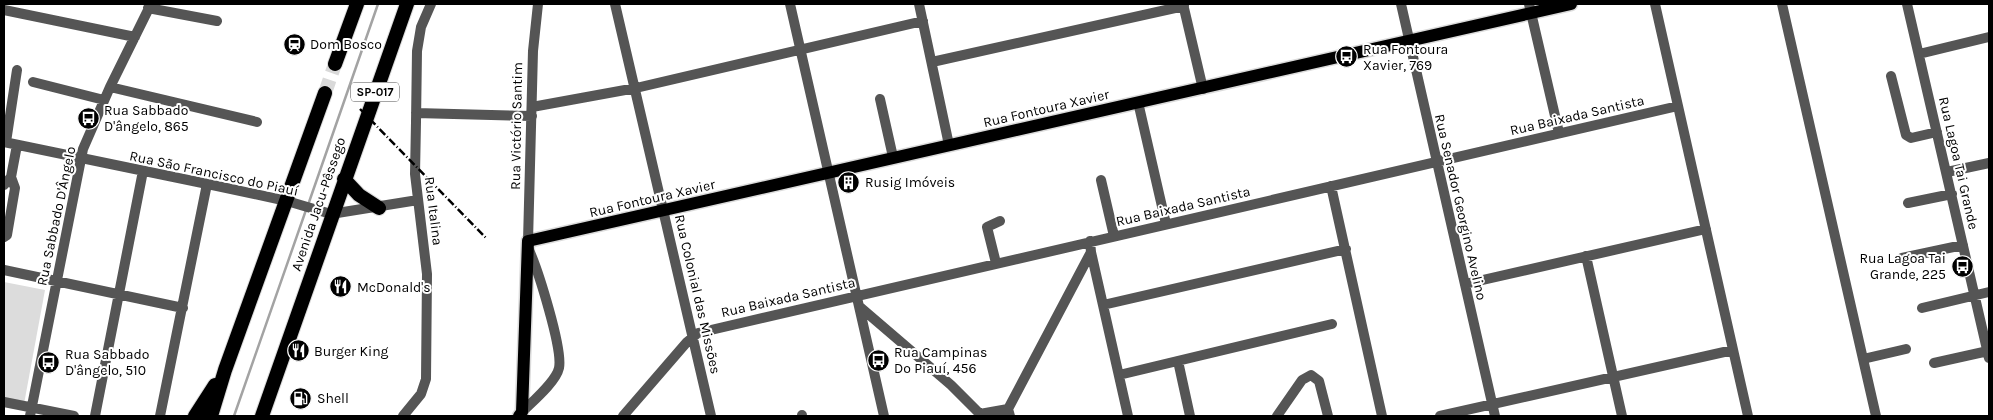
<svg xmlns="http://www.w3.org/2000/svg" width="1993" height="420" viewBox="0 0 1993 420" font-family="Karla,sans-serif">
<rect width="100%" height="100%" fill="#fff"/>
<path fill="#dcdcdc" d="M 4,282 L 45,290 L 24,404 L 4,400 Z"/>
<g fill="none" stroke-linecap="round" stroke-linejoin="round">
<path stroke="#a3a3a3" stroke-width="2.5" d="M 308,205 L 378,4
M 234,416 L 306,210"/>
<path stroke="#d9d9d9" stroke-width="14" stroke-dasharray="14 7" stroke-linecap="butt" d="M 325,93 L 335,64"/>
<defs>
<path id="major" d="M 519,416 L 522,412 L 528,241 L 1571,4"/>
<path id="highway" d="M 335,64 L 357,4
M 344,179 L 359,195 L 379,208
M 195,416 L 215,385
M 211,416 L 225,370 L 325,93
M 262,416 L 407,4"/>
</defs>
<use href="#major" stroke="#dbdbdb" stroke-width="15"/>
<use href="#highway" stroke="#dbdbdb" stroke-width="16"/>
<path stroke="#555" stroke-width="10" d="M 615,4 L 711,416
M 790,4 L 884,416
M 919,4 L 949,145
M 1183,4 L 1203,89
M 1401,4 L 1495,416
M 1529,4 L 1559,133
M 1655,4 L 1748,416
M 1782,4 L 1876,416
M 1907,4 L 1989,358
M 148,8 L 217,21
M 4,10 L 135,37
M 1919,54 L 1989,37
M 932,62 L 1184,6
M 1891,76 L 1906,135 L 1911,138 L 1937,132
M 33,82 L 104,100
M 110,87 L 257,122
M 880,99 L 893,157
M 1138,102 L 1166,224
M 532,107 L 636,88 L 923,21
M 416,113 L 532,116
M 4,142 L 217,186 L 287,201 L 331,214 L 418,200
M 6,142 L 17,70
M 1947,172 L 1989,163
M 1101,180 L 1114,236
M 4,185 L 11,177 L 17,145
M 1331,186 L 1382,416
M 1908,203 L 1952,194
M 4,237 L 7,235 L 15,188 L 11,177
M 528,241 L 533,51 L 538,4
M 1091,252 L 1128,416
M 1586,256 L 1622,416
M 1902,258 L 1963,245
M 996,263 L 987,227 L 1000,221
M 4,270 L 183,308
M 1465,284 L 1706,229
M 1103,305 L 1346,249
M 860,307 L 951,385 L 980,414
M 1922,308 L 1989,292
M 1863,359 L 1906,349
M 1178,361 L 1190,416
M 1934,363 L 1988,351
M 1119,375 L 1332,324
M 4,402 L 74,416
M 1008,409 L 1091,252 L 1090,241
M 522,412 C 532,402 556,382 559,368 C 563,349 538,270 529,250
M 802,415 L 802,416
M 30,416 L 83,149 L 110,87 L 151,4
M 95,416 L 143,171
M 160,416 L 207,184
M 403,416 L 421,394 L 426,379 L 427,274 L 415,174 L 416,122 L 417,51 L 421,27 L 431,4
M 623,416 L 687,342 L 698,333 L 1678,106
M 980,416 L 980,414 L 1008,409 L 1010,416
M 1277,416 L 1302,380 L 1311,375 L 1319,381 L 1328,416
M 1440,416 L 1733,350"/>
<use href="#major" stroke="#000" stroke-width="12"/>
<use href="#highway" stroke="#000" stroke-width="14"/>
<path stroke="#000" stroke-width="2.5" stroke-dasharray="8 2.5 1 2.5" stroke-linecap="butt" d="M 360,109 L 486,238"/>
</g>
<defs>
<symbol id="station-disc" viewBox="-11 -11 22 22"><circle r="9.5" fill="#000" stroke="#fff"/><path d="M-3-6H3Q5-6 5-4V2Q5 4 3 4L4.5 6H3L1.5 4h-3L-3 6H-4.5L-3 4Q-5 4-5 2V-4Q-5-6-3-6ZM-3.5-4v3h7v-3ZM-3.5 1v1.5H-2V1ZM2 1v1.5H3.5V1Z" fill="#fff"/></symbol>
<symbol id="bus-disc" viewBox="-11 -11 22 22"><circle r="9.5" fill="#000" stroke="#fff"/><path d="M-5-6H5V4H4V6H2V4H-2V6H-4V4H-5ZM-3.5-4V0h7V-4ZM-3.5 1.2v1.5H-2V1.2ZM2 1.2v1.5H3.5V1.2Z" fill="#fff"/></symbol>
<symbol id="building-disc" viewBox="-11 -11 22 22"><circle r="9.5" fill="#000" stroke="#fff"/><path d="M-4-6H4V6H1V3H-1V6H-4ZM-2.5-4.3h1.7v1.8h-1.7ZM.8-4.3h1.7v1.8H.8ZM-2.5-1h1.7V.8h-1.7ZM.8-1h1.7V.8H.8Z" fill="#fff"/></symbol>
<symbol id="restaurant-disc" viewBox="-11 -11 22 22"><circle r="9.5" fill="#000" stroke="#fff"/><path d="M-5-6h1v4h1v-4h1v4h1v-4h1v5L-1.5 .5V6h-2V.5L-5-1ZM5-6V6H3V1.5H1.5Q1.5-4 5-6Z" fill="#fff"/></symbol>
<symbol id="fuel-disc" viewBox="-11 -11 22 22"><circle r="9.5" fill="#000" stroke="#fff"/><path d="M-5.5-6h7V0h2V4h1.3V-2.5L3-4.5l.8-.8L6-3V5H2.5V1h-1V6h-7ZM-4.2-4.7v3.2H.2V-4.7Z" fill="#fff"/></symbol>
</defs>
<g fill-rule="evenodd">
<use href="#station-disc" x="282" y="32" width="25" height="25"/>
<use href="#bus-disc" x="1334" y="44" width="25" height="25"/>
<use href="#bus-disc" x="76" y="106" width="25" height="25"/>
<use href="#building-disc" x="836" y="170" width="25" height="25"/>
<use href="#bus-disc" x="1950" y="254" width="25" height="25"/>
<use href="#restaurant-disc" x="328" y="274" width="25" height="25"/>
<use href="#restaurant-disc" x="286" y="338" width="25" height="25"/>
<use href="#bus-disc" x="866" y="348" width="25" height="25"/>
<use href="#bus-disc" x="36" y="350" width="25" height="25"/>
<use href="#fuel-disc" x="288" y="386" width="25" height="25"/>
</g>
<g text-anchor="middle" stroke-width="4" stroke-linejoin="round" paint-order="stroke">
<rect fill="#fff" stroke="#4c4c4c" stroke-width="1" x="351" y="82.5" width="48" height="19" rx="4"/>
<g font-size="12" font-weight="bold" fill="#000">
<text x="375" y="96">SP-017</text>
</g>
<g font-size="14" fill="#000" stroke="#fff" text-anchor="start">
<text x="310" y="49">Dom Bosco</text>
<text x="1363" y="54">Rua Fontoura<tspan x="1363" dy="16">Xavier, 769</tspan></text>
<text x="104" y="115">Rua Sabbado<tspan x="104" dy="16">D'ângelo, 865</tspan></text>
<text x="865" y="187">Rusig Imóveis</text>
<text x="1946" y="263" text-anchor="end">Rua Lagoa Tai<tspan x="1946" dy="16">Grande, 225</tspan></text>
<text x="357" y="292">McDonald's</text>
<text x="314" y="356">Burger King</text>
<text x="894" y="357">Rua Campinas<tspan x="894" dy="16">Do Piauí, 456</tspan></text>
<text x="65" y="359">Rua Sabbado<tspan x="65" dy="16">D'ângelo, 510</tspan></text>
<text x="317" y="403">Shell</text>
</g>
<g font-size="14" fill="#000" stroke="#fff">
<text transform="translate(1046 108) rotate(-13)" y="5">Rua Fontoura Xavier</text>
<text transform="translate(1577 115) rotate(-13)" y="5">Rua Baixada Santista</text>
<text transform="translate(516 126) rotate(-89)" y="5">Rua Victório Santim</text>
<text transform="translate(1959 163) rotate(77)" y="5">Rua Lagoa Tai Grande</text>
<text transform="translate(214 173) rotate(12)" y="5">Rua São Francisco do Piauí</text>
<text transform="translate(652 198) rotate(-13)" y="5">Rua Fontoura Xavier</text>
<text transform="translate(318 204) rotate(-71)" y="5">Avenida Jacu-Pêssego</text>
<text transform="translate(1183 206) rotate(-13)" y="5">Rua Baixada Santista</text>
<text transform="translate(1461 207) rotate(77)" y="5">Rua Senador Georgino Avelino</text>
<text transform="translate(434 211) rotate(83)" y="5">Rua Italina</text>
<text transform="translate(56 216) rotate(-78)" y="5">Rua Sabbado D'Ângelo</text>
<text transform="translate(698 294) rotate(77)" y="5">Rua Colonial das Missões</text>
<text transform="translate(788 297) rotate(-13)" y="5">Rua Baixada Santista</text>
</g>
</g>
<rect width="1993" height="420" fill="none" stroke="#000000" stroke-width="10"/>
</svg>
